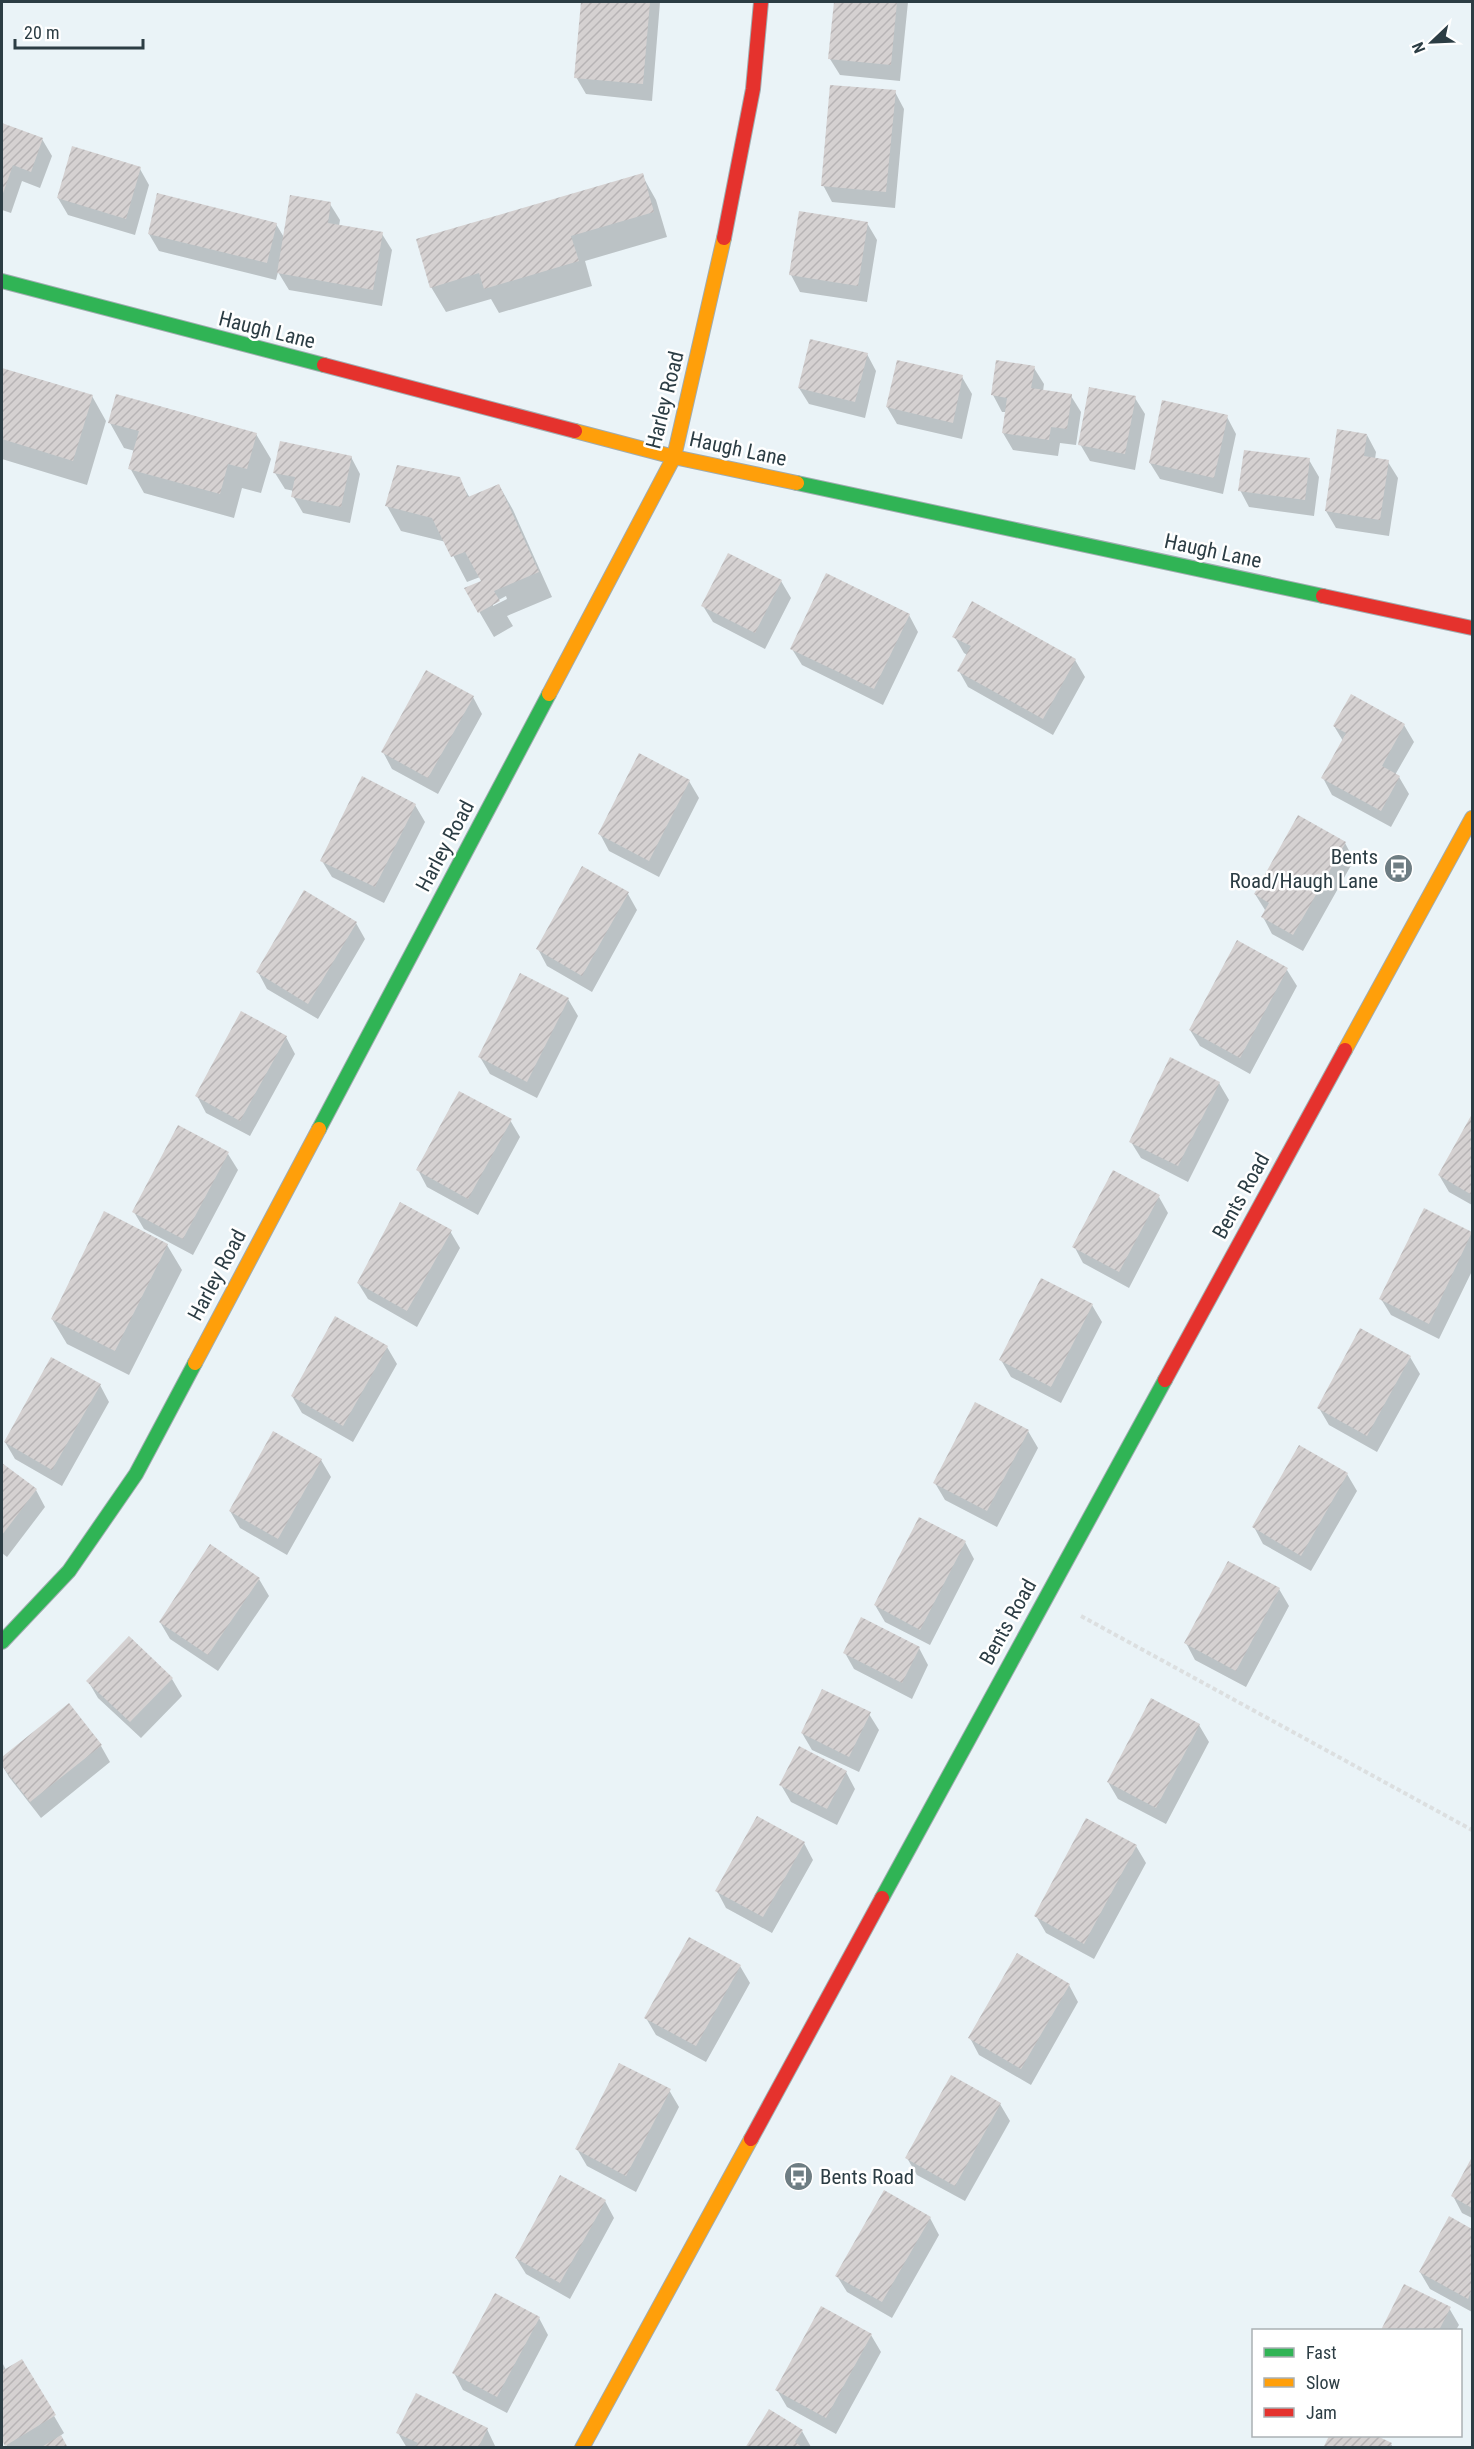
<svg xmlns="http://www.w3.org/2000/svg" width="1474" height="2449" viewBox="0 0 1474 2449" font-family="'Roboto Condensed',sans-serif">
<defs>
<pattern id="building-hatch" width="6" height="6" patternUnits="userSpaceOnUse" patternTransform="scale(1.5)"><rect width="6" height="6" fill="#d5d1d1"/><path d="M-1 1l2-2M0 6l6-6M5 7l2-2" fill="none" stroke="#b7b4b5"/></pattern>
</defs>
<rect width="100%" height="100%" fill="#eaf3f7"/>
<path fill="#0003" fill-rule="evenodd" d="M 583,2 L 660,2 L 652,101 L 586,94 L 576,77 Z
M 836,2 L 908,2 L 900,81 L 840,75 L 830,59 Z
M 895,92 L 904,109 L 895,208 L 832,202 L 823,185 Z
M 2,125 L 42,139 L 52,156 L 40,188 L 22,181 L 11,213 L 2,210 Z
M 140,169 L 149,185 L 135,235 L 68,215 L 58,198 Z
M 642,175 L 656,200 L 667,237 L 585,261 L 592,286 L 499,313 L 491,299 L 446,312 L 431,287 Z
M 330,204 L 340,220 L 339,226 L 382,234 L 392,250 L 382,306 L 289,290 L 278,272 L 276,280 L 159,251 L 149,234 L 276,224 L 285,239 Z
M 867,223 L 877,240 L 867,302 L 800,292 L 791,275 Z
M 867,354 L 876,371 L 865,418 L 809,404 L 799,388 Z
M 1034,368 L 1044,384 L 1043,391 L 1071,396 L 1081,412 L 1076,445 L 1060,443 L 1058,456 L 1013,450 L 1003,433 L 1006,412 L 1002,412 L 993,395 Z
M 2,369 L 92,396 L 106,421 L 87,485 L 2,459 Z
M 962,377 L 972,394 L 962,439 L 897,424 L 887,407 Z
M 1135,398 L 1145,414 L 1135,470 L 1090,461 L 1080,444 Z
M 1227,417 L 1236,434 L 1223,494 L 1160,479 L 1150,463 Z
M 110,423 L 256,434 L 271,459 L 261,493 L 242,488 L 234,518 L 144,493 L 130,468 L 135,451 L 124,448 Z
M 1367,435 L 1376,452 L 1375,459 L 1388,462 L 1398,478 L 1389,536 L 1336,528 L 1326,511 Z
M 351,457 L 360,474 L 350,523 L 303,513 L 293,496 L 294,491 L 285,489 L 275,473 Z
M 1309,460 L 1319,477 L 1314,516 L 1249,507 L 1240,490 Z
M 459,479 L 470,498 L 499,485 L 513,510 L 552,597 L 507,616 L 513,626 L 494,637 L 466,589 L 484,582 L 480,577 L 467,582 L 446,542 L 401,531 L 387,506 ZM 506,596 L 507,599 L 493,606 L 493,603 Z
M 781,581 L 791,598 L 765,649 L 713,622 L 703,606 Z
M 909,615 L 918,632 L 883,705 L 802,665 L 792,649 Z
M 954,636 L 1075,660 L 1085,677 L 1053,735 L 968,687 L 959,671 L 967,655 L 964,653 Z
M 473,697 L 482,714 L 438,794 L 392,769 L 383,752 Z
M 1404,725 L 1414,742 L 1395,775 L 1399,777 L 1409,794 L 1391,827 L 1332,795 L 1323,778 L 1343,741 L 1334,726 Z
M 689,781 L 699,798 L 659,877 L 609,851 L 600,834 Z
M 415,805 L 425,822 L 384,903 L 332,877 L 322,861 Z
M 1345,843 L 1354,860 L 1303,951 L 1272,934 L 1263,917 L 1265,910 L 1255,894 Z
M 628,894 L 637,910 L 592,992 L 547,966 L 538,949 Z
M 356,923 L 365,939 L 318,1019 L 267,989 L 258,972 Z
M 1238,942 L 1287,970 L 1297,986 L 1250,1074 L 1200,1046 L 1190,1030 Z
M 568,999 L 578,1016 L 537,1098 L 490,1074 L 480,1057 Z
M 286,1037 L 295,1054 L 250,1136 L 206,1113 L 197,1096 Z
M 1219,1083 L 1229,1100 L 1188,1182 L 1141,1158 L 1131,1142 Z
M 1472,1117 L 1472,1205 L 1449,1192 L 1439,1175 Z
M 510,1120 L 520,1137 L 478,1215 L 427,1187 L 418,1170 Z
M 228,1154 L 238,1170 L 193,1255 L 144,1229 L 134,1212 Z
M 1159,1197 L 1168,1213 L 1129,1288 L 1083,1263 L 1074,1246 Z
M 1425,1210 L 1472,1234 L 1472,1271 L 1439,1339 L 1391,1315 L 1381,1299 Z
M 450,1231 L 460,1248 L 417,1327 L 368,1299 L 358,1283 Z
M 167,1245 L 182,1270 L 129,1375 L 67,1344 L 52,1319 Z
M 1042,1280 L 1092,1305 L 1102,1322 L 1061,1403 L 1011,1377 L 1001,1360 Z
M 387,1347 L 397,1364 L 353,1442 L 302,1413 L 292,1396 Z
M 1410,1357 L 1420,1374 L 1377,1452 L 1329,1425 L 1319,1408 Z
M 100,1385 L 109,1402 L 62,1486 L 15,1459 L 5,1442 Z
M 1028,1431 L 1038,1448 L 997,1527 L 945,1500 L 935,1483 Z
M 321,1460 L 331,1477 L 287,1555 L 240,1528 L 230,1511 Z
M 2,1464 L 36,1490 L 45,1507 L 7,1557 L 2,1553 Z
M 1347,1474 L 1357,1491 L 1311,1571 L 1263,1544 L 1254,1527 Z
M 965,1542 L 974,1559 L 930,1645 L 885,1622 L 875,1605 Z
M 259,1579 L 269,1596 L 218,1671 L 170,1639 L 160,1622 Z
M 1279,1589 L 1289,1606 L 1246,1687 L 1195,1660 L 1186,1643 Z
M 919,1648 L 928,1665 L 912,1699 L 854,1669 L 845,1653 Z
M 172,1679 L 182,1696 L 141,1738 L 98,1698 L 88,1681 Z
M 69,1705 L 101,1746 L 110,1762 L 41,1818 L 9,1777 L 2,1765 L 2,1759 Z
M 869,1714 L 879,1730 L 859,1772 L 812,1750 L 802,1733 Z
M 1199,1725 L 1209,1742 L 1166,1824 L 1118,1799 L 1108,1782 Z
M 846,1772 L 855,1789 L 837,1825 L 791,1802 L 781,1785 Z
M 804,1843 L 813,1860 L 772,1933 L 726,1908 L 717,1891 Z
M 1136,1846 L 1146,1863 L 1094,1959 L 1046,1933 L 1036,1916 Z
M 740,1966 L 750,1983 L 706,2062 L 656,2035 L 646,2018 Z
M 1069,1985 L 1078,2002 L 1031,2085 L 979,2055 L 970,2038 Z
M 669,2090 L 679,2107 L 636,2192 L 587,2166 L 577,2149 Z
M 1000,2104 L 1010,2121 L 965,2201 L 917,2175 L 907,2158 Z
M 1472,2160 L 1472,2218 L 1462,2213 L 1453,2196 Z
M 605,2201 L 614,2218 L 570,2299 L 526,2274 L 516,2258 Z
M 930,2218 L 939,2235 L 892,2318 L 847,2292 L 837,2276 Z
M 1449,2218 L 1472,2230 L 1472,2312 L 1430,2289 L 1420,2272 Z
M 1404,2286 L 1449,2308 L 1459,2325 L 1456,2330 L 1383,2330 Z
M 539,2318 L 548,2335 L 507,2413 L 463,2390 L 454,2373 Z
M 871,2335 L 881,2352 L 836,2434 L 787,2407 L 777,2390 Z
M 22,2361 L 64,2433 L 60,2436 L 67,2448 L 8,2448 L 2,2438 L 2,2362 L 6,2370 Z
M 487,2429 L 496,2448 L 407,2448 L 398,2433 Z
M 802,2431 L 811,2447 L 747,2448 Z
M 1331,2436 L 1374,2436 L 1391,2444 L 1393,2448 L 1325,2448 Z"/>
<path fill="url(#building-hatch)" d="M 581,2 L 650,2 L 643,84 L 574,78 Z
M 834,2 L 897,2 L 891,65 L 828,59 Z
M 830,85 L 896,90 L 886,192 L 821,186 Z
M 2,123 L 43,138 L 31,172 L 13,165 L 2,196 Z
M 72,146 L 141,167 L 126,219 L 57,198 Z
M 643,173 L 654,212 L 571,236 L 579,261 L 484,289 L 479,273 L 430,288 L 416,239 Z
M 157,193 L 277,223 L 267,263 L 148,234 Z
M 290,195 L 331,202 L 328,223 L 383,232 L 373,290 L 277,273 Z
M 799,211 L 868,222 L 858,286 L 789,275 Z
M 810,339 L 868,353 L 855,402 L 798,388 Z
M 897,360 L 963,375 L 953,423 L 886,407 Z
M 996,360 L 1035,366 L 1031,388 L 1072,394 L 1067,429 L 1051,427 L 1049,440 L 1002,433 L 1007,398 L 991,395 Z
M 2,368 L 93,395 L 73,461 L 2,439 Z
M 1089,387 L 1136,396 L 1125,454 L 1078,445 Z
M 116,394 L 257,433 L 247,469 L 228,464 L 220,494 L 128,469 L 139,431 L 108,423 Z
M 1162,400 L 1228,415 L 1214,478 L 1149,463 Z
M 1337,429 L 1367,434 L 1364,456 L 1389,460 L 1380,520 L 1325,511 Z
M 280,441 L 352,456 L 341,507 L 291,497 L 295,477 L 273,473 Z
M 1244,450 L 1310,458 L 1305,500 L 1238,491 Z
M 397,465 L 460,477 L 468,497 L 499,484 L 539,572 L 494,591 L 500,601 L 478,613 L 464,588 L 481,581 L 465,552 L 451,557 L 432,518 L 385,506 Z
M 728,553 L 782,580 L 755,633 L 701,606 Z
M 826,573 L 910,614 L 874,689 L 790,649 Z
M 972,601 L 1076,659 L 1043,719 L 957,671 L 971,646 L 952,637 Z
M 426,670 L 474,696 L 428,778 L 381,752 Z
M 1351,694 L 1405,724 L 1382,766 L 1400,776 L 1381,811 L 1321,778 L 1346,733 L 1333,726 Z
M 639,753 L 690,780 L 649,861 L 598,834 Z
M 362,776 L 416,804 L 375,887 L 320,861 Z
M 1298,815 L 1346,842 L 1293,935 L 1261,917 L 1269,903 L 1254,894 Z
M 582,866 L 629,892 L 582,976 L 536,949 Z
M 304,890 L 357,922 L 308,1004 L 256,972 Z
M 1237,940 L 1288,968 L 1240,1058 L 1189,1030 Z
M 520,973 L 569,998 L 527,1082 L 478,1057 Z
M 241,1011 L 287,1036 L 240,1121 L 195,1096 Z
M 1170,1057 L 1220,1082 L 1178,1166 L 1129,1142 Z
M 459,1091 L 512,1119 L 468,1199 L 416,1170 Z
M 1472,1114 L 1472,1195 L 1438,1175 Z
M 178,1125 L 229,1152 L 183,1239 L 132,1212 Z
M 1113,1170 L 1160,1195 L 1119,1272 L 1072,1247 Z
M 400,1202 L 452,1230 L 407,1311 L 357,1283 Z
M 1424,1208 L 1472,1232 L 1429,1324 L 1379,1299 Z
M 104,1211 L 168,1244 L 115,1351 L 51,1319 Z
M 1041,1278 L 1093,1304 L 1051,1387 L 999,1360 Z
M 335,1316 L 388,1346 L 343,1426 L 291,1396 Z
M 1360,1328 L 1411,1356 L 1367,1436 L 1317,1408 Z
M 51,1357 L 101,1384 L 52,1470 L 4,1442 Z
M 975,1402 L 1029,1430 L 987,1511 L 933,1483 Z
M 273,1431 L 322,1459 L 278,1539 L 229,1511 Z
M 1299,1445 L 1348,1473 L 1301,1556 L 1252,1527 Z
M 2,1463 L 37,1489 L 2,1535 Z
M 919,1517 L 966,1541 L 920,1630 L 874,1605 Z
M 210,1544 L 260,1578 L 208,1655 L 159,1622 Z
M 1228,1561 L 1280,1588 L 1236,1671 L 1184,1643 Z
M 861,1617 L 920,1647 L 902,1683 L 843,1653 Z
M 129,1636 L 173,1678 L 130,1722 L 86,1681 Z
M 822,1689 L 871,1712 L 849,1757 L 801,1733 Z
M 1151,1698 L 1200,1724 L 1156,1808 L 1107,1782 Z
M 69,1703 L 102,1745 L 30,1802 L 2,1766 L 2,1757 Z
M 799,1746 L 847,1771 L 827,1809 L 779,1785 Z
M 757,1816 L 805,1842 L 763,1917 L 715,1891 Z
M 1086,1818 L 1137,1845 L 1084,1944 L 1034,1916 Z
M 689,1937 L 741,1965 L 696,2046 L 644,2018 Z
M 1017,1953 L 1070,1984 L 1021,2069 L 968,2038 Z
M 619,2063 L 671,2089 L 626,2176 L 575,2149 Z
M 951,2075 L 1001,2103 L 955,2186 L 905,2158 Z
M 1472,2157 L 1472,2208 L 1451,2196 Z
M 560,2175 L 606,2200 L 560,2283 L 515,2258 Z
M 884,2190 L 931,2217 L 882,2302 L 835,2276 Z
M 1449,2216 L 1472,2229 L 1472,2289 L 1468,2299 L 1419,2272 Z
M 1404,2284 L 1451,2307 L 1439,2330 L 1381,2330 Z
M 495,2293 L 540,2317 L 497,2397 L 452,2373 Z
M 821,2306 L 872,2334 L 826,2418 L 775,2390 Z
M 22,2359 L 56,2415 L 5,2446 L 2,2440 L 2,2371 Z
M 416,2393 L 488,2428 L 478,2448 L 415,2448 L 418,2443 L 396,2433 Z
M 769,2409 L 803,2430 L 795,2442 L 803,2448 L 745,2448 Z
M 61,2435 L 68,2448 L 40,2448 Z
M 1329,2436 L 1377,2436 L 1392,2443 L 1389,2448 L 1323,2448 Z"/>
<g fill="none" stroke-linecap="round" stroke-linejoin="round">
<defs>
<path id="fast" d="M 2,281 L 324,365
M 797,483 L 1323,596
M 319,1129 L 549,694
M 2,1642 L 69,1571 L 136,1474 L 195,1363
M 882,1898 L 1165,1380"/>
<path id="slow" d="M 575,431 L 674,457 L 797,483
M 549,694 L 674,457 L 724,238
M 1345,1050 L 1472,818
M 195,1363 L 319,1129
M 582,2448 L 751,2139"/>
<path id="jam" d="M 724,238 L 753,89 L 761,2
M 324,365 L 575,431
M 1323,596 L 1472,628
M 1165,1380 L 1345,1050
M 751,2139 L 882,1898"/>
</defs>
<use href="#fast" stroke="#a0acb0" stroke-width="16"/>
<use href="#slow" stroke="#a0acb0" stroke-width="16"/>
<use href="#jam" stroke="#a0acb0" stroke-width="16"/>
<path stroke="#dcdfe0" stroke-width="4" stroke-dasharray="4.5 3" stroke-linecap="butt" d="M 1081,1616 L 1472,1830"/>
<use href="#fast" stroke="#30b455" stroke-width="14"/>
<use href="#slow" stroke="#ff9f0a" stroke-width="14"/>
<use href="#jam" stroke="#e5322d" stroke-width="14"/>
</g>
<defs>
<symbol id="bus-disc" viewBox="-11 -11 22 22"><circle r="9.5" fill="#6e7d83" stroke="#fff"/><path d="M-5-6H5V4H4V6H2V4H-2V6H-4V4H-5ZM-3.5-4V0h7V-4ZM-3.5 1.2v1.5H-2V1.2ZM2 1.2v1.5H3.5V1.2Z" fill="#fff"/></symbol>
</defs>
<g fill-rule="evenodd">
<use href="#bus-disc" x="1382" y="852" width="33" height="33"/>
<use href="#bus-disc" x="782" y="2160" width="33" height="33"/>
</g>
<g text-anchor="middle" stroke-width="5" stroke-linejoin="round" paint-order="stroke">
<g font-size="21" fill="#2c3d44" stroke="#fff">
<text transform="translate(267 330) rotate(14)" y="7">Haugh Lane</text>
<text transform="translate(665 400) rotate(-76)" y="7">Harley Road</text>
<text transform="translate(738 449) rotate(12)" y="7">Haugh Lane</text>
<text transform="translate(1213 551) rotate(12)" y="7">Haugh Lane</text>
<text transform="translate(445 846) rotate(-62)" y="7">Harley Road</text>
<text transform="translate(1241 1196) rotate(-61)" y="7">Bents Road</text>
<text transform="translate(217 1275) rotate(-62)" y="7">Harley Road</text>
<text transform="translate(1008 1622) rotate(-61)" y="7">Bents Road</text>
</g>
<g font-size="21" fill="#2c3d44" stroke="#fff" text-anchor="end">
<text x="1378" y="864">Bents<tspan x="1378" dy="24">Road/Haugh Lane</tspan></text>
<text x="820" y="2184" text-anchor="start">Bents Road</text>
</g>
</g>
<rect width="1474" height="2449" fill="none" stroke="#2c3d44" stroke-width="6"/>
<rect x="1252" y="2329" width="210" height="108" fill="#ffffff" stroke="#abb1b4" stroke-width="1.5"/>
<rect x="1264" y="2348" width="30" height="9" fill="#30b455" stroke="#abb1b4" stroke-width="1.5"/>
<text x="1306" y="2359" font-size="18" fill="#2c3d44">Fast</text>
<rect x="1264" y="2378" width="30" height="9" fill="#ff9f0a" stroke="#abb1b4" stroke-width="1.5"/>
<text x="1306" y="2389" font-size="18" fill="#2c3d44">Slow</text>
<rect x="1264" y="2408" width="30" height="9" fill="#e5322d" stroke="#abb1b4" stroke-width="1.5"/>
<text x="1306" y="2419" font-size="18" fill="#2c3d44">Jam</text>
<g transform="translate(1432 42) rotate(247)" stroke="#ffffff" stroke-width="4.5" paint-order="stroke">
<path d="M0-4.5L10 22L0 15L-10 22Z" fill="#2c3d44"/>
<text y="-9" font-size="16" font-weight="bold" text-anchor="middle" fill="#2c3d44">N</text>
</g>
<path d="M15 39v9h128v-9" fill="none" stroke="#2c3d44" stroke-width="3"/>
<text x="24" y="39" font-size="18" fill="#2c3d44" stroke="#ffffff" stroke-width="4.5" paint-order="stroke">20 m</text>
</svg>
